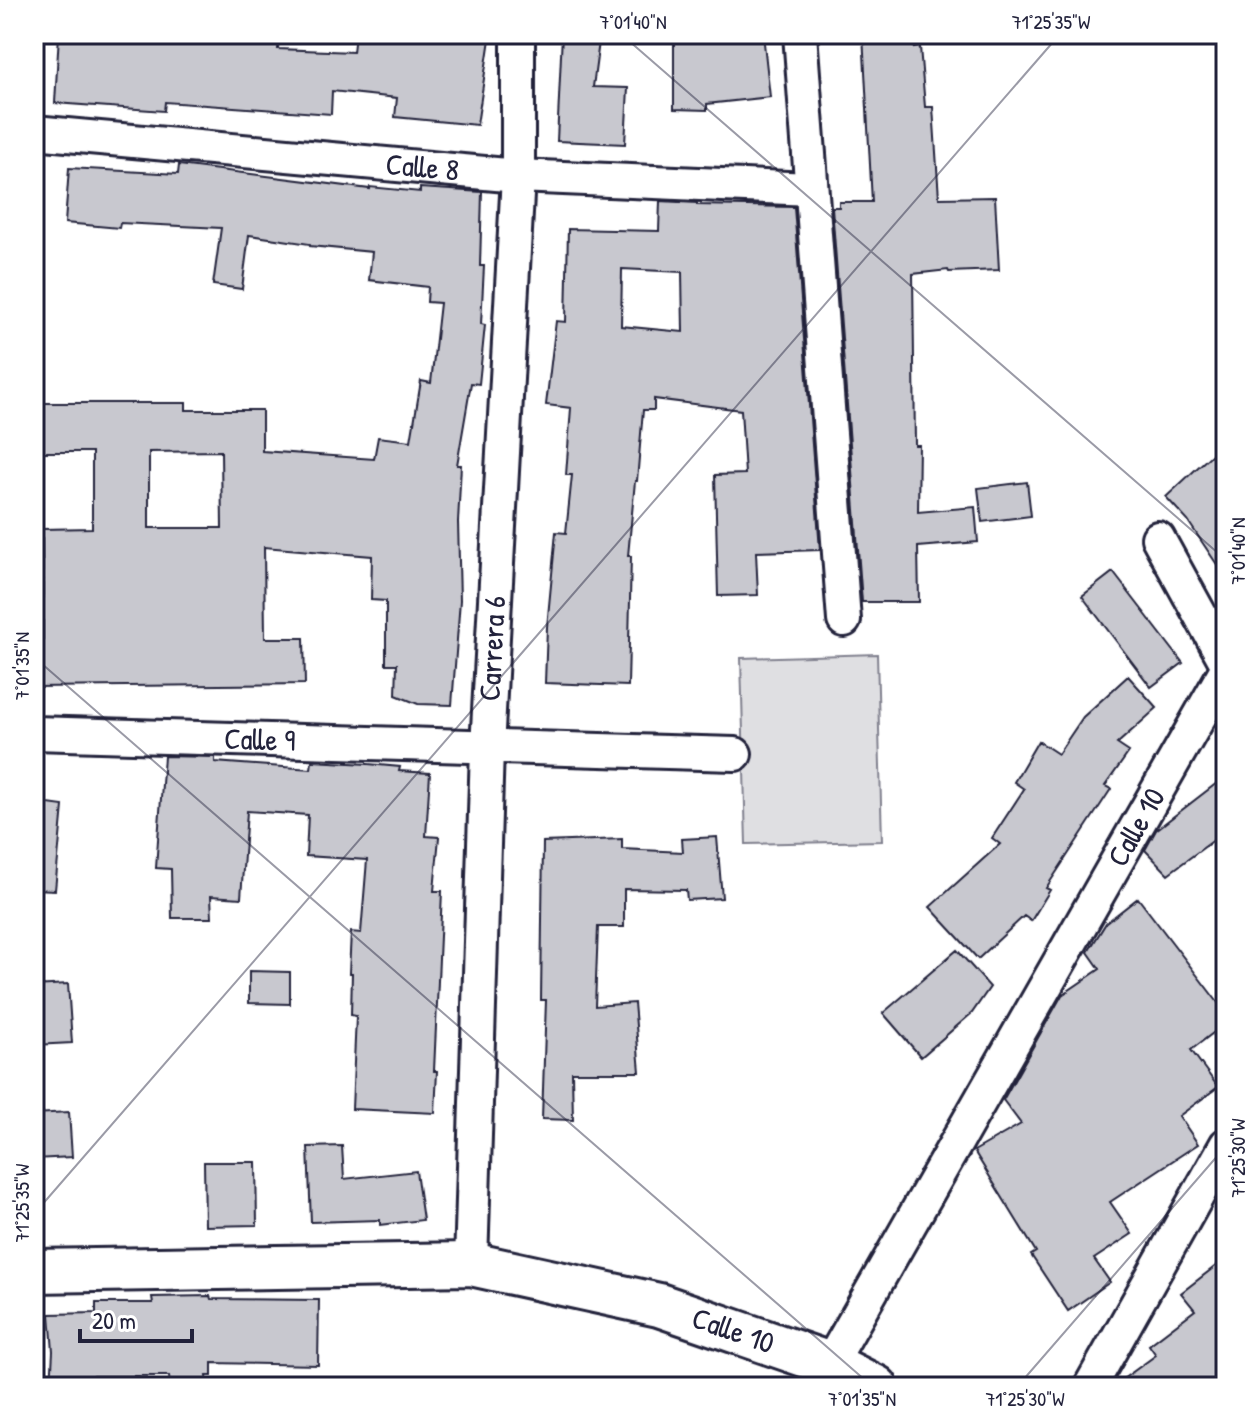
<svg xmlns="http://www.w3.org/2000/svg" width="1260" height="1421" viewBox="0 0 1260 1421" font-family="'Patrick Hand',sans-serif">
<rect width="100%" height="100%" fill="#fff"/>
<filter id="ink" filterUnits="userSpaceOnUse"><feTurbulence type="fractalNoise" baseFrequency=".0125" numOctaves="2"/><feDisplacementMap in="SourceGraphic" scale="16" xChannelSelector="R" yChannelSelector="G"/><feConvolveMatrix kernelMatrix="1 2 1 2 8 2 1 2 1" color-interpolation-filters="sRGB"/></filter>
<g filter="url(#ink)">
<path fill="#dfdfe2" stroke="#80808e" stroke-width="2" d="M 877,654 L 882,841 L 746,844 L 741,658 Z"/>
<path fill="#c8c8cf" stroke="#22223b" stroke-width="2" fill-rule="evenodd" d="M 59,34 L 114,34 L 114,42 L 221,43 L 222,34 L 279,34 L 278,49 L 353,52 L 355,34 L 407,39 L 408,34 L 461,34 L 490,39 L 477,125 L 395,117 L 397,98 L 332,91 L 331,114 L 165,102 L 164,111 L 55,103 Z
M 562,34 L 600,34 L 593,87 L 628,88 L 625,144 L 557,141 Z
M 674,34 L 763,34 L 770,97 L 707,104 L 707,110 L 674,109 Z
M 863,34 L 913,34 L 914,48 L 920,47 L 925,107 L 933,107 L 939,198 L 995,197 L 999,270 L 949,272 L 948,270 L 913,274 L 915,445 L 919,445 L 918,512 L 975,507 L 978,542 L 918,547 L 919,602 L 862,602 L 832,207 L 839,207 L 839,202 L 872,202 Z
M 179,165 L 370,189 L 370,187 L 420,192 L 420,188 L 482,192 L 480,266 L 484,266 L 481,324 L 485,325 L 479,384 L 471,383 L 457,465 L 461,465 L 458,522 L 460,600 L 452,705 L 418,704 L 396,695 L 397,664 L 386,664 L 386,601 L 371,600 L 372,556 L 264,547 L 265,638 L 304,638 L 305,684 L 34,687 L 34,647 L 43,647 L 42,529 L 92,528 L 92,452 L 40,452 L 39,403 L 186,403 L 186,410 L 262,410 L 262,451 L 374,459 L 378,437 L 411,441 L 421,381 L 431,383 L 440,303 L 427,302 L 428,287 L 369,280 L 372,252 L 310,246 L 310,244 L 249,235 L 242,289 L 213,285 L 221,228 L 120,223 L 119,228 L 65,223 L 69,168 L 178,174 ZM 221,451 L 222,528 L 149,528 L 149,452 Z
M 660,201 L 697,203 L 697,205 L 794,207 L 820,550 L 756,552 L 758,595 L 718,596 L 715,475 L 745,474 L 741,410 L 654,399 L 654,410 L 643,410 L 637,481 L 635,481 L 628,556 L 631,556 L 628,686 L 545,683 L 547,627 L 556,532 L 566,533 L 572,475 L 566,475 L 571,408 L 546,405 L 556,321 L 566,322 L 568,229 L 659,231 ZM 622,269 L 682,272 L 683,332 L 621,326 Z
M 1226,441 L 1226,578 L 1188,521 L 1166,497 Z
M 1027,482 L 1031,516 L 982,522 L 978,488 Z
M 1113,572 L 1183,663 L 1151,687 L 1082,596 Z
M 1128,676 L 1157,708 L 1117,744 L 1129,752 L 1105,786 L 1111,789 L 1046,888 L 1050,890 L 1031,921 L 1024,916 L 978,959 L 930,907 L 1000,844 L 992,838 L 1024,789 L 1014,782 L 1038,741 L 1058,754 L 1083,717 Z
M 164,756 L 215,757 L 215,762 L 311,769 L 312,761 L 368,764 L 400,767 L 399,771 L 430,773 L 426,836 L 439,837 L 434,891 L 442,891 L 434,1071 L 437,1071 L 435,1113 L 352,1109 L 356,1016 L 351,1015 L 352,973 L 349,973 L 351,932 L 361,933 L 367,860 L 306,856 L 308,815 L 247,811 L 241,898 L 211,896 L 212,918 L 172,918 L 171,869 L 156,868 Z
M 1226,776 L 1226,831 L 1168,874 L 1145,850 L 1156,830 Z
M 34,802 L 63,806 L 55,890 L 34,889 Z
M 717,837 L 722,898 L 687,900 L 686,890 L 624,889 L 624,927 L 598,927 L 595,1006 L 634,1003 L 640,1072 L 572,1072 L 573,1120 L 542,1119 L 546,1000 L 541,1000 L 543,842 L 622,839 L 622,849 L 683,852 L 682,839 Z
M 1138,898 L 1226,1013 L 1226,1023 L 1191,1050 L 1218,1087 L 1179,1116 L 1198,1144 L 1110,1202 L 1132,1234 L 1094,1259 L 1110,1282 L 1068,1311 L 1031,1255 L 1036,1252 L 974,1151 L 1021,1124 L 1003,1100 L 1062,995 L 1100,969 L 1088,952 L 1106,923 Z
M 957,950 L 990,987 L 972,1013 L 921,1057 L 883,1013 Z
M 249,971 L 290,972 L 290,1004 L 249,1003 Z
M 68,984 L 72,1043 L 34,1045 L 34,986 Z
M 69,1112 L 72,1157 L 34,1159 L 34,1114 Z
M 342,1146 L 344,1179 L 416,1171 L 423,1220 L 380,1225 L 380,1220 L 311,1222 L 308,1147 Z
M 204,1162 L 256,1162 L 257,1225 L 205,1226 Z
M 1226,1258 L 1226,1379 L 1216,1387 L 1112,1387 L 1156,1355 L 1149,1345 L 1195,1310 L 1181,1293 Z
M 210,1296 L 211,1299 L 319,1300 L 318,1365 L 212,1363 L 212,1376 L 207,1376 L 208,1387 L 170,1387 L 169,1376 L 90,1376 L 90,1387 L 51,1387 L 53,1351 L 50,1314 L 96,1313 L 96,1303 L 153,1303 L 152,1297 Z"/>
<g fill="none" stroke-linecap="round" stroke-linejoin="round">
<defs>
<g id="minor">
<path d="M 800,34 L 844,620"/>
<path id="s1" d="M 34,132 L 518,176 L 811,189"/>
<path d="M 1158,538 L 1226,662"/>
<path id="s2" d="M 34,733 L 735,754"/>
<path id="s3" d="M 471,1264 L 487,748 L 518,176 L 518,34"/>
<path id="s4" d="M 830,1364 L 1226,670"/>
<path d="M 1090,1387 L 1226,1145"/>
</g>
<g id="tertiary">
<path id="s5" d="M 34,1271 L 471,1264 L 659,1305 L 830,1364 L 876,1387"/>
</g>
</defs>
<use href="#minor" stroke="#22223b" stroke-width="38"/>
<use href="#tertiary" stroke="#22223b" stroke-width="48"/>
<use href="#minor" stroke="#fff" stroke-width="32"/>
<use href="#tertiary" stroke="#fff" stroke-width="42"/>
</g>
</g>
<path fill="none" stroke="#22223b" stroke-width="2" stroke-opacity="0.45" d="M 621,34 L 1226,560M 34,657 L 873,1387M 34,1214 L 1060,34M 1017,1387 L 1226,1146"/>
<g text-anchor="middle" stroke-width="8" stroke-linejoin="round" paint-order="stroke">
<g font-size="30" fill="#22223b" stroke="#fff">
<text dy="10" stroke="none"><textPath href="#s1" startOffset="390">Calle 8</textPath></text>
<text dy="10" stroke="none"><textPath href="#s3" startOffset="616">Carrera 6</textPath></text>
<text dy="10" stroke="none"><textPath href="#s2" startOffset="226">Calle 9</textPath></text>
<text dy="10" stroke="none"><textPath href="#s4" startOffset="618">Calle 10</textPath></text>
<text dy="10" stroke="none"><textPath href="#s5" startOffset="708">Calle 10</textPath></text>
</g>
</g>
<rect width="1260" height="1421" fill="none" stroke="#fff" stroke-width="88"/>
<path d="M80 1329v12h112v-12" fill="none" stroke="#22223b" stroke-width="4"/>
<text x="92" y="1329" font-size="24" fill="#22223b" stroke="#ffffff" stroke-width="6" paint-order="stroke">20 m</text>
<rect x="44" y="44" width="1172" height="1333" fill="none" stroke="#22223b" stroke-width="3"/>
<g font-size="20" text-anchor="middle" fill="#22223b">
<text x="633" y="29">7°01'40"N</text>
<text x="1051" y="29">71°25'35"W</text>
<text transform="translate(1238 551) rotate(-90)" y="7">7°01'40"N</text>
<text transform="translate(22 666) rotate(-90)" y="7">7°01'35"N</text>
<text transform="translate(1238 1158) rotate(-90)" y="7">71°25'30"W</text>
<text transform="translate(22 1203) rotate(-90)" y="7">71°25'35"W</text>
<text x="862" y="1406">7°01'35"N</text>
<text x="1025" y="1406">71°25'30"W</text>
</g>
</svg>
